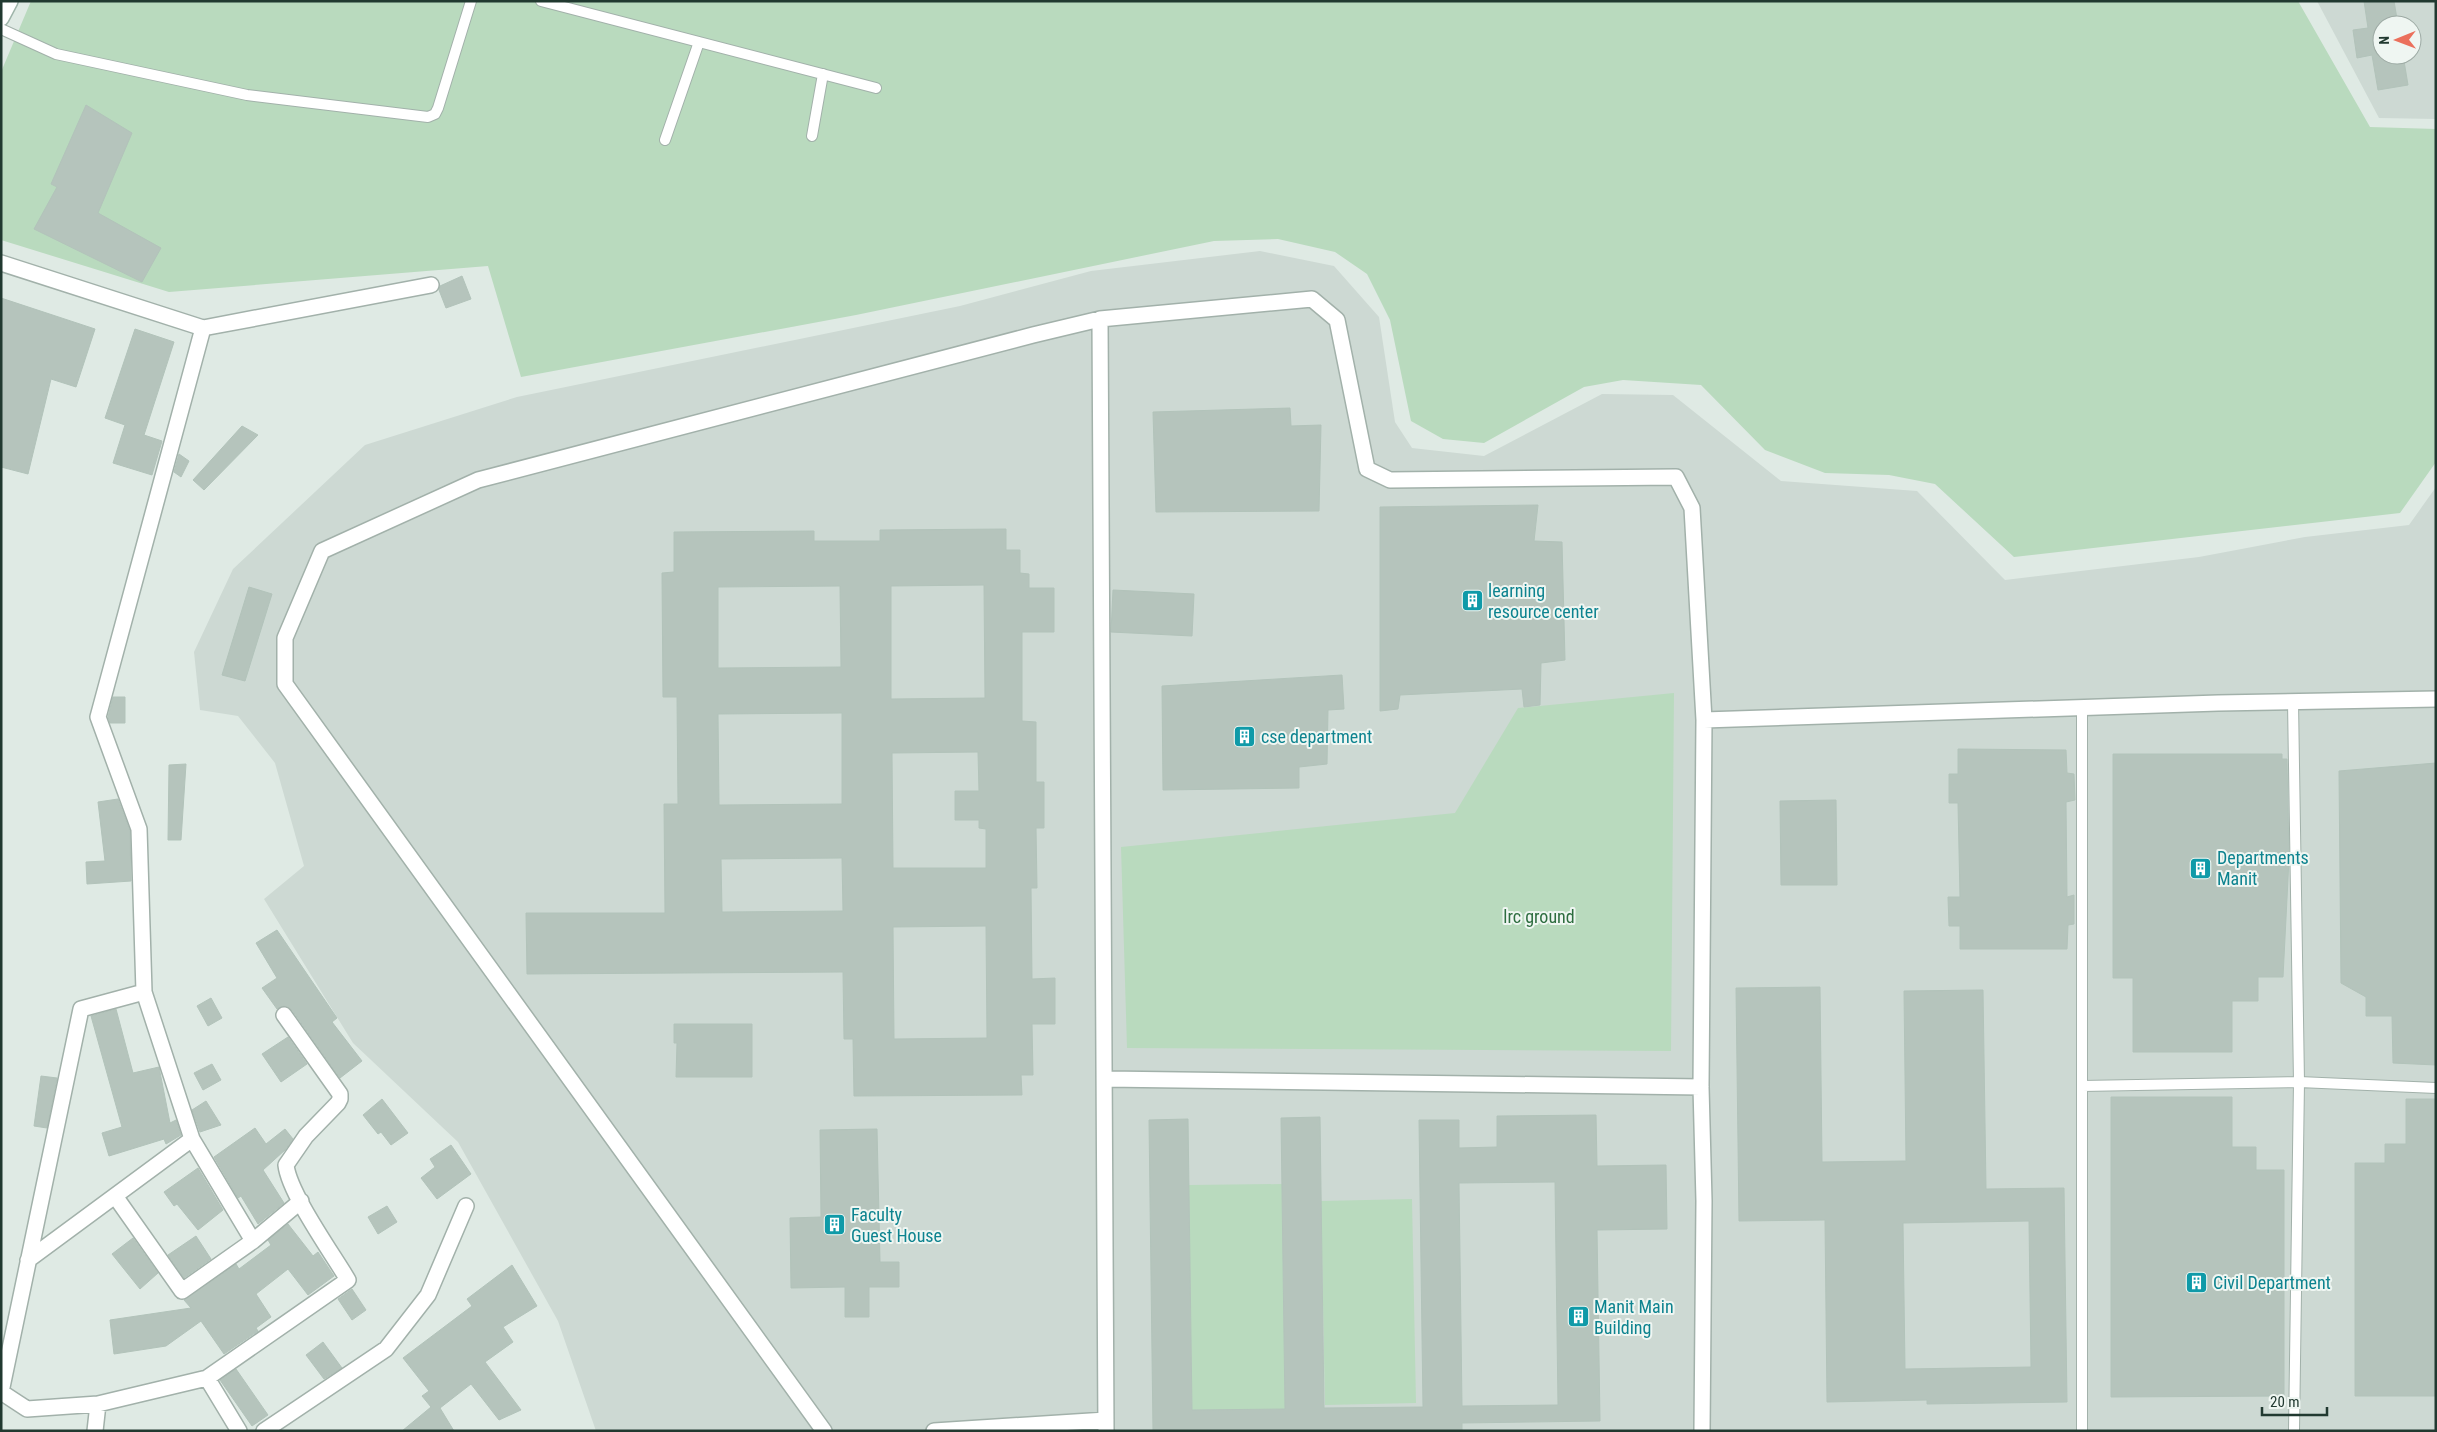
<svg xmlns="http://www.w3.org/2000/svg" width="2437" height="1432" viewBox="0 0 2437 1432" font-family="'Roboto Condensed',sans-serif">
<rect width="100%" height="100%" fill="#dfeae4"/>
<path fill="#cdd9d3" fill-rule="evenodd" d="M 2317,1 L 2436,1 L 2436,119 L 2379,118 ZM 2382,25 L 2412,25 L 2412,55 L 2382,55 Z
M 1260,251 L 1334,266 L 1379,317 L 1395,422 L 1412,448 L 1484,456 L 1602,394 L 1673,395 L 1781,481 L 1917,491 L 2005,580 L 2199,557 L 2305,537 L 2409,525 L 2436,487 L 2436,1431 L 596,1431 L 558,1321 L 458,1142 L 353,1043 L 264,899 L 304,866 L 275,763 L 238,716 L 200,710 L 194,652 L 233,569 L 365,445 L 517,397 L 960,306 L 1091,271 Z"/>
<path fill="#b9dabe" d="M 31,1 L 2298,1 L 2370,127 L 2436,129 L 2436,462 L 2400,513 L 2014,557 L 1935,484 L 1889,475 L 1825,473 L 1765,450 L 1701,385 L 1623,380 L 1584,387 L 1484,443 L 1443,439 L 1411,421 L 1390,320 L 1367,274 L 1335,252 L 1278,239 L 1214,241 L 856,315 L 521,377 L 488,266 L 169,292 L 1,240 L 1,72 Z
M 1674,693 L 1671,1051 L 1127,1048 L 1121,847 L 1455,813 L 1518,708 Z
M 1282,1184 L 1285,1409 L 1192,1410 L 1189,1185 Z
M 1412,1199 L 1416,1403 L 1325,1405 L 1321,1201 Z"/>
<path fill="#b5c4bc" stroke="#b2c3ba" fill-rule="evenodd" d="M 2364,1 L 2394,1 L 2398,25 L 2382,25 L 2382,55 L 2403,55 L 2408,85 L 2378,90 L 2372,55 L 2357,58 L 2353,30 L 2368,28 Z
M 86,105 L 132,133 L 98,213 L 161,248 L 142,282 L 34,229 L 57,187 L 51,184 Z
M 462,276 L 471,299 L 446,308 L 439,290 L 440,286 Z
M 1,298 L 95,329 L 76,387 L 51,379 L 28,474 L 1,467 Z
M 135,329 L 174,342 L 144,435 L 162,441 L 152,475 L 113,463 L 125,425 L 105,418 Z
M 1290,408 L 1291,426 L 1321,425 L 1319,511 L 1156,512 L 1153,412 Z
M 242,426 L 258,435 L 204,490 L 193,480 Z
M 179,454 L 189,461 L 181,477 L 174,472 Z
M 1538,505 L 1534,541 L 1562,542 L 1565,660 L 1541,663 L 1540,705 L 1524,707 L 1522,689 L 1400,695 L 1398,709 L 1380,711 L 1380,507 Z
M 1006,529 L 1006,550 L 1020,550 L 1020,573 L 1029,574 L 1029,588 L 1054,588 L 1054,632 L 1022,632 L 1022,721 L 1036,722 L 1036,782 L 1044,782 L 1044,828 L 1036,828 L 1037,888 L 1031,888 L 1032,979 L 1055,978 L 1055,1024 L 1032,1024 L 1033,1075 L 1021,1075 L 1022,1095 L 854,1096 L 853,1039 L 844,1039 L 843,972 L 527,974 L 526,913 L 665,913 L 664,804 L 678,804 L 677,697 L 663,697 L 662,573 L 674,572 L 674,532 L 814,531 L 814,541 L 880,541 L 880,530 ZM 984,585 L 985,698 L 891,699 L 891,586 ZM 840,586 L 841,667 L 718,668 L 718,587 ZM 842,713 L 842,804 L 719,805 L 718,714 ZM 978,752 L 979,791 L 955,791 L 955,820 L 979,820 L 979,828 L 986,829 L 986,868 L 893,868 L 892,753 ZM 842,858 L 843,911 L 722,912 L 721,859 ZM 986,926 L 987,1038 L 894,1039 L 893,927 Z
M 249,587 L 272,594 L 245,681 L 222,675 Z
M 1113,590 L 1194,594 L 1192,636 L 1111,632 Z
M 1342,675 L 1344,709 L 1328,710 L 1327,764 L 1299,767 L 1299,788 L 1163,790 L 1162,686 Z
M 113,697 L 125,697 L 125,723 L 110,723 L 108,717 Z
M 1958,749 L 2066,750 L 2067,773 L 2074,774 L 2075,800 L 2066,802 L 2067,897 L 2074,895 L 2074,924 L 2068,925 L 2067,949 L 1960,949 L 1960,926 L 1949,926 L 1948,897 L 1960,897 L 1958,803 L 1949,803 L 1949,774 L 1958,774 Z
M 2113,754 L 2282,754 L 2282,759 L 2287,759 L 2289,859 L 2283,977 L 2258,977 L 2258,1001 L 2232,1001 L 2232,1052 L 2133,1052 L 2133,978 L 2113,978 Z
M 2436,763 L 2436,1065 L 2393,1063 L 2392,1016 L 2366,1016 L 2366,997 L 2341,983 L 2339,771 Z
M 186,764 L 181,840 L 168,840 L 169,765 Z
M 118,799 L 130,831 L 131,881 L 87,884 L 86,862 L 105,861 L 98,802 Z
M 1836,800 L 1837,885 L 1781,885 L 1780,801 Z
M 277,930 L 337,1018 L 332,1022 L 362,1061 L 340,1078 L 292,1010 L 284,1006 L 277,1009 L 262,988 L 277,978 L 256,943 Z
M 1820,987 L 1822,1162 L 1906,1161 L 1904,991 L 1983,990 L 1986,1189 L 2064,1188 L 2067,1402 L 1927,1404 L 1927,1400 L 1827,1402 L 1825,1220 L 1739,1221 L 1736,988 ZM 2029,1221 L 2031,1367 L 1905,1369 L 1903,1223 Z
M 211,998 L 222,1018 L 208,1026 L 197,1006 Z
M 116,1009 L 133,1073 L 159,1067 L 170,1123 L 176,1120 L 181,1135 L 166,1144 L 164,1139 L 109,1156 L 102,1133 L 122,1127 L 91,1016 Z
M 674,1024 L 752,1024 L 752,1077 L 676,1077 L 677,1043 L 674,1043 Z
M 288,1037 L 307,1064 L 281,1082 L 262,1054 Z
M 212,1064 L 221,1080 L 203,1090 L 194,1073 Z
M 41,1076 L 57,1078 L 47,1128 L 34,1126 Z
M 2111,1097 L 2232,1097 L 2232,1147 L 2256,1147 L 2256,1170 L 2284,1170 L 2284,1396 L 2111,1397 Z
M 382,1099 L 408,1133 L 391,1145 L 381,1132 L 378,1134 L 363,1115 Z
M 2406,1099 L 2436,1099 L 2436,1396 L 2355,1396 L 2355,1163 L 2385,1163 L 2385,1144 L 2406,1144 Z
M 206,1101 L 221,1125 L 200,1132 L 192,1110 Z
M 1596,1115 L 1597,1166 L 1666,1165 L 1667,1229 L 1597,1230 L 1600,1421 L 1462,1423 L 1462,1431 L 1153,1431 L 1149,1120 L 1188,1119 L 1192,1410 L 1285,1409 L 1281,1118 L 1320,1117 L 1324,1408 L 1423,1407 L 1419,1120 L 1459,1120 L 1459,1148 L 1497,1147 L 1497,1116 ZM 1555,1182 L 1558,1405 L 1462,1406 L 1459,1183 Z
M 255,1128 L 266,1144 L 285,1129 L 293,1139 L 285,1150 L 263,1170 L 284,1203 L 258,1224 L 241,1196 L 238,1198 L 214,1157 Z
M 877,1129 L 880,1262 L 899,1262 L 899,1287 L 869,1287 L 869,1317 L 845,1317 L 845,1287 L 791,1288 L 790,1218 L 821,1217 L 820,1130 Z
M 451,1145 L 471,1174 L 437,1199 L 421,1178 L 435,1167 L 430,1159 Z
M 198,1168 L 223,1210 L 198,1230 L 177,1204 L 174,1206 L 164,1192 Z
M 387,1206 L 397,1222 L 378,1234 L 368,1217 Z
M 288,1224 L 313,1256 L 318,1252 L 334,1276 L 308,1295 L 288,1269 L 256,1294 L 271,1317 L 256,1328 L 258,1331 L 224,1354 L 201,1321 L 166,1346 L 114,1354 L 110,1320 L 191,1308 L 184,1300 L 236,1264 L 239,1269 L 271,1245 L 268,1240 Z
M 196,1236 L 211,1259 L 184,1278 L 168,1255 Z
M 133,1238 L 158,1273 L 140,1289 L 112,1254 Z
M 512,1265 L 537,1306 L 503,1327 L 513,1342 L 485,1362 L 521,1410 L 499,1420 L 471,1384 L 440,1408 L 454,1431 L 402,1431 L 431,1407 L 422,1396 L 429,1391 L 403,1358 L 472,1306 L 467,1299 Z
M 352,1289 L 366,1310 L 352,1320 L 338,1299 Z
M 323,1342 L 342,1368 L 324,1379 L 306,1355 Z
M 236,1369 L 268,1415 L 252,1426 L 220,1380 Z"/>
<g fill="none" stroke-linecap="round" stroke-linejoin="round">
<defs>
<path id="lane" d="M 541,1 L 876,88
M 1,29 L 56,54 L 247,95 L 428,117 L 435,114 L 438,108 L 471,1
M 812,136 L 823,74
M 665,140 L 699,42
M 2293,702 L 2299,1082 L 2294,1431
M 2082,1086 L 2299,1082 L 2436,1088
M 2082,1431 L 2082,708"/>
<path id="street" d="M 1,263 L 203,328 L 431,285
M 1100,319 L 1106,1431
M 203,328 L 98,717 L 139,829 L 144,992 L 192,1139 L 253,1241
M 1704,720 L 2218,703 L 2436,699
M 1106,1079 L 1701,1087
M 115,1196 L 182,1291 L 253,1241 L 301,1201
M 28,1260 L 192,1139
M 207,1378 L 239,1431
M 1,1392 L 27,1409 L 98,1404 L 207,1378 L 348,1280 C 332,1253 289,1193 286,1165 L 306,1136 L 338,1103 L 340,1099 L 340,1094 L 284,1015
M 1,1392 L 81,1009 L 144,992
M 95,1431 L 98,1404
M 264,1431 L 386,1349 L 428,1295 L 466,1206
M 824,1431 L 285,684 L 285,638 L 322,551 L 478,480 L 1033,335 L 1100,319 L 1312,299 L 1337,320 L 1367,469 L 1390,480 L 1676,477 L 1692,508 L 1704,720 L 1701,1087 L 1704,1201 L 1702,1431
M 934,1431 L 1106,1420"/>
<path id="secondary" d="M 1,18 L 10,1"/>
</defs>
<use href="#lane" stroke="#a2b1aa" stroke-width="12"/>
<use href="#street" stroke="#a2b1aa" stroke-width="18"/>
<use href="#secondary" stroke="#9fb5aa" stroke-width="18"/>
<use href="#lane" stroke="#fff" stroke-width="10"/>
<use href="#street" stroke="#fff" stroke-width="15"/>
<use href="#secondary" stroke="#fff" stroke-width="15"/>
</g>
<defs>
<symbol id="building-square" viewBox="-11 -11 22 22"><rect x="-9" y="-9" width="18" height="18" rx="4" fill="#0f9aa8" stroke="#eff6f2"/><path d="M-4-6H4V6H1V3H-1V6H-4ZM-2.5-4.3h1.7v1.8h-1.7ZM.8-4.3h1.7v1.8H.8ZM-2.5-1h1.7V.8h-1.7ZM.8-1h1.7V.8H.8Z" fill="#fff"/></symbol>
</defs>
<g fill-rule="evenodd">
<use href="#building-square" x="1460" y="588" width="25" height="25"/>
<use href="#building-square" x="1232" y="724" width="25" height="25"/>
<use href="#building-square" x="2188" y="856" width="25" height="25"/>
<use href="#building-square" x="822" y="1212" width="25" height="25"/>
<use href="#building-square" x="2184" y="1270" width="25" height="25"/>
<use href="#building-square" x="1566" y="1304" width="25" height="25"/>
</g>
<g text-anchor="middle" stroke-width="4" stroke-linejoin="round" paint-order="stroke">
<g font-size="18" fill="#0d838f" stroke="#eff6f2" text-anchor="start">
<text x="1488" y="597">learning<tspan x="1488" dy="21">resource center</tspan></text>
<text x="1261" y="743">cse department</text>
<text x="2217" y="864">Departments<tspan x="2217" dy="21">Manit</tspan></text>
<text x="851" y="1221">Faculty<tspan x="851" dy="21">Guest House</tspan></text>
<text x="2213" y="1289">Civil Department</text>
<text x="1594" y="1313">Manit Main<tspan x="1594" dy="21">Building</tspan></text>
</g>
<g font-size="18" fill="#2d6d3f" stroke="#eff6f2">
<text x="1539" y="923">lrc ground</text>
</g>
</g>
<rect width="2437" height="1432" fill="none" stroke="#213930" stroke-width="5"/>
<g transform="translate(2397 40) rotate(269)"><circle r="24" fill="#eff6f2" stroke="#9daaa4"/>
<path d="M0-4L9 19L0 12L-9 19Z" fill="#eb705c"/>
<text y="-8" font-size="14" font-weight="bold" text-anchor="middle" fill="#213930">N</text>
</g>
<path d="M2262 1407v8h65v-8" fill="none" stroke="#213930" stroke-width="2.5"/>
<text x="2270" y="1407" font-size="15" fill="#213930" stroke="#eff6f2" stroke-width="4" paint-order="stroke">20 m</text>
</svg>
